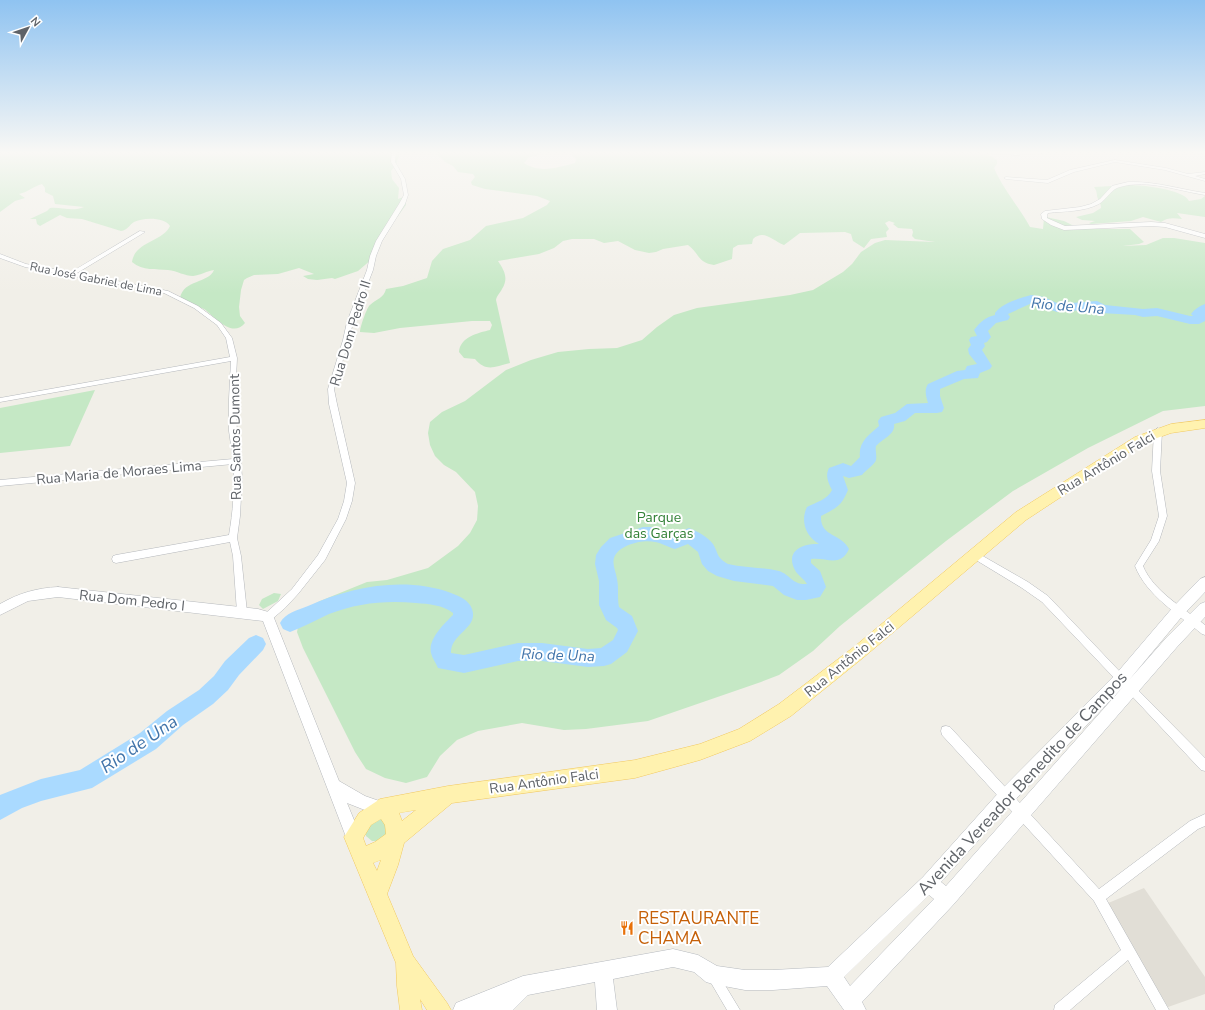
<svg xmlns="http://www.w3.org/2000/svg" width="1205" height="1010" viewBox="0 0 1205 1010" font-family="'Nunito Sans',sans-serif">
<rect width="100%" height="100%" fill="#f1efe8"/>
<path fill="#e1ded6" d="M 1144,888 L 1205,977 L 1205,994 L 1168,1007 L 1106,904 Z"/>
<path fill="#c5e8c5" d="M 0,152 L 398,152 L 399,156 L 396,165 L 391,171 L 392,179 L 399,188 L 398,199 L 403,197 L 406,191 L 406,205 L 398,216 L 386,226 L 372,259 L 358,271 L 335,279 L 332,278 L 317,280 L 308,279 L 303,276 L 314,274 L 299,268 L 278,274 L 254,275 L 247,278 L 244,280 L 241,290 L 239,307 L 240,316 L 245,323 C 232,339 214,316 204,309 C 196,305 186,305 180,298 C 184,279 208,284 214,270 C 207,271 201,275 193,276 C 185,276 177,271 168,270 C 156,269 143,271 132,262 C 135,241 163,242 170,226 C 165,217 143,217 134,222 C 129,225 128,230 121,231 L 82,219 L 67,218 L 60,215 L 40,226 L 37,224 L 36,219 L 30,219 L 47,211 L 50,208 C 62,207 73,212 84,207 L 55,204 L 53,196 L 45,192 L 45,188 L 42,184 C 34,186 28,192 19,194 L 25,198 L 15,201 L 0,212 Z
M 430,152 L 541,152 L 536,156 L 529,157 L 524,163 C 540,174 559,167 575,163 L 576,159 L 570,153 L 571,152 L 977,152 L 993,157 L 997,160 L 997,164 L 994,168 C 1003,189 1019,207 1030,227 L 1043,229 L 1044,218 L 1046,217 L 1064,221 L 1080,229 L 1130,229 L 1144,242 L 1139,244 L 1123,246 L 1146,245 L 1163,238 L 1174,238 L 1205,243 L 1205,406 L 1163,411 L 1088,448 L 1013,491 L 946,541 L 840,626 L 813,651 L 779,675 L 761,682 L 648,721 L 586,729 L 564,730 L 522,723 L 478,731 L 457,740 L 440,756 L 427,777 L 406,783 L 385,778 L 366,769 L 355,752 L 303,648 L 297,632 L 301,611 L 320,601 L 367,582 L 387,580 L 428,568 L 458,546 L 470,533 L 477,520 L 478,506 L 475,492 L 456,472 L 444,465 L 435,456 L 430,445 L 428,433 L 430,422 L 442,412 L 465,401 L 506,370 L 531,360 L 558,352 L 589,349 L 617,348 L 642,340 L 657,327 L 674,315 L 697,308 L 790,295 L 813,290 L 843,272 L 852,264 L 861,252 L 875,243 L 885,240 L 935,242 L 915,239 L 912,236 L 913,232 L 912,229 L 898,228 L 893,224 L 895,223 L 889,221 L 885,223 L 889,229 L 886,232 L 887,237 L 871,239 L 864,248 L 853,241 L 851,234 L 845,232 L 800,233 L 784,245 C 773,241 764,229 753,239 L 752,244 L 738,245 L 733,248 L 732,259 L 714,265 C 698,263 699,253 688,245 L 663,249 L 656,252 L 649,253 L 635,250 L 618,241 L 604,243 L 594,239 L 572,239 L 563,241 L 554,248 L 539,254 L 498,261 C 504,270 509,278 502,289 C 500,293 497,295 496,300 L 510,363 C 494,367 486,372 475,359 L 464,358 L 459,352 C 460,337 478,333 490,330 L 492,325 L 490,321 L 472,321 L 400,328 L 374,333 L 360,332 C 360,327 367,307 370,305 C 376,299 384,298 386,289 L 403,286 L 427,278 L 432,261 L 443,249 L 470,240 L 486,226 L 523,218 L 547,205 L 550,201 L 537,196 L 485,189 L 472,185 L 471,182 L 475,177 L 473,174 L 458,172 L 453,166 L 445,162 L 437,154 Z
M 1129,185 C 1142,185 1183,189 1189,201 L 1201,199 L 1205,196 L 1205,217 L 1177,213 L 1182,219 C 1174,218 1168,217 1161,222 L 1143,217 L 1131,221 L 1091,224 L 1089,223 L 1095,221 L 1082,220 L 1076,217 L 1093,213 L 1101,208 C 1101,203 1099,203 1098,199 C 1096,194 1098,193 1094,187 Z
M 95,390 L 70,446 L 0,453 L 0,408 Z
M 274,593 L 281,594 L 278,601 L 263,609 L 259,605 L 262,599 Z
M 372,819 L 387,819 L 387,835 L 379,841 L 372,841 L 366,836 L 365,832 Z"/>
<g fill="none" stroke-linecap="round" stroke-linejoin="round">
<path fill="#aadaff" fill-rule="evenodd" d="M 1031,295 L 1044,297 L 1059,304 L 1097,301 L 1105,305 L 1143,309 L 1157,308 L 1190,316 L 1193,316 L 1191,314 C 1195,309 1199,306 1205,304 L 1205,321 L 1199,324 L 1190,324 L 1157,316 L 1143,317 L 1135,315 L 1101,313 L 1094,309 L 1057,312 L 1032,303 L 1008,314 L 1010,317 L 1008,320 L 996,323 L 988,331 L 991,337 L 987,342 L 984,343 L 985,346 L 982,350 L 992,366 L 990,369 L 980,373 L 978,378 L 964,379 L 940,389 L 940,396 L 944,408 L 942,412 L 937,413 L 915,413 L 905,421 L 894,424 C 896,434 882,439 876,446 C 875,450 877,455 876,460 C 875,464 865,471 862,475 L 849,478 L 843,476 L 848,490 C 841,507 836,508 821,516 C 820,537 841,533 849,549 C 840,568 827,557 811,559 L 811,563 L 820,571 L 826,587 L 820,597 L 806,600 L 797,600 L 784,595 L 773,586 L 734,581 L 717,576 L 708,571 L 702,564 L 698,552 L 688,544 L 675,549 C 668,547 662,543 655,542 C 643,539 618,545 614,558 C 612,565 616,572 617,579 C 619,588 617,597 619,607 L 632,616 L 638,631 L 627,652 L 611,664 L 604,666 L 588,667 L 542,661 L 518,661 L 464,673 L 438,668 C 436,663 432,658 431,653 C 428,639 444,624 453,615 L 453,613 C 443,605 429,604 416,603 C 386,600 357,603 329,614 C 316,620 303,627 290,632 L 283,629 L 280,623 C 285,613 298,610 308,606 C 351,587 404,576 451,593 C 459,596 469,600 472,609 C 479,628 450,634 451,653 L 464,655 L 518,643 L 542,643 L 588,649 L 601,648 L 613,640 L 618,630 L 617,628 L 606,620 L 599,605 L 599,581 L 595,564 L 596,555 L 601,547 L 610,538 L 643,527 L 655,527 L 674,534 L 689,528 C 697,531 708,537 713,544 C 719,554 716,557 728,564 C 745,568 762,567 779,571 C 791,575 792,585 807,584 C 804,579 799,576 796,572 C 784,552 801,543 819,544 C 806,537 800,521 807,507 C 816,502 827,500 832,490 C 828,482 825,476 829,468 L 843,463 L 851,466 L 860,457 C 858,442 869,435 879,426 L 878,421 L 881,417 L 895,413 L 907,404 L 928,403 C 926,396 924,390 928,384 L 957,371 L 965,370 L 967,366 L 977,364 L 969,354 L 968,349 L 971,345 L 969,340 L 971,337 L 977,336 L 974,330 C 980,322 986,317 995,315 L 995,313 C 1002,303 1020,298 1031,295 Z
M 256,635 L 263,638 L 266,644 L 263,650 L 239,675 L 228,690 L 213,704 L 183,725 L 156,749 L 92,788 L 41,801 L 22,808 L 0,820 L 0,795 L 41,779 L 80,770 L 140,733 L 167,711 L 199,690 L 214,676 L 225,661 L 249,638 Z"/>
<defs>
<path id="minor" d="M 392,152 L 396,152 L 395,162 L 405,179 L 408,195 L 405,204 L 382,241 L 376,256 L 373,270 L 353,322 L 349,340 L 334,389 L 337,404 L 355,483 L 352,501 L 346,519 L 325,560 L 298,594 L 285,608 L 271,620 L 268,621 L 265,620 L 263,617 L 265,614 L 292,589 L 318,555 L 338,519 L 344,501 L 347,483 L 329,404 L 328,389 L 343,340 L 347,322 L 367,270 L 370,256 L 376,241 L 399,204 L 404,195 L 401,179 L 391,162 Z
M 985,152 L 1044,152 L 1042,153 L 1016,155 L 987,153 Z
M 1194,152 L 1205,152 L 1205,153 L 1196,153 Z
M 1115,160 L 1166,168 L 1188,174 L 1205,172 L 1205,174 L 1195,176 L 1205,179 L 1205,181 L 1165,170 L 1115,162 L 1074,172 L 1048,183 L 1006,179 L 1004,178 L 1006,177 L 1047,180 L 1070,170 Z
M 1128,182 C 1155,181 1179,189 1205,193 L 1205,195 C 1178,191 1148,179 1120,187 C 1111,189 1107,199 1099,204 C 1084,212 1065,211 1048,213 L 1047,215 L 1047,218 L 1065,226 L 1151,222 L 1165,223 L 1205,234 L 1205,238 L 1165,227 L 1151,226 L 1064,230 L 1051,225 L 1042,219 L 1041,214 L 1045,211 L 1080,207 L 1091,204 L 1100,199 L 1112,186 Z
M 140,231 L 145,232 L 77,273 L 168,291 L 198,306 L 221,323 L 232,338 L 237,358 L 235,399 L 237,431 L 240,447 L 242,478 L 240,516 L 237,538 L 241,556 L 247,612 L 245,615 L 242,616 L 239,615 L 237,612 L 233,556 L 230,542 L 116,563 L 113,562 L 112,559 L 113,556 L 116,555 L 229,535 C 233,512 235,488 233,464 L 0,486 L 0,480 L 233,459 L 229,431 L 229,399 L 231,361 L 0,402 L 0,398 L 230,357 L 226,338 L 217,325 L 194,308 L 164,293 L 25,267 L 0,258 L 0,254 L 26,264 L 71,272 Z
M 1158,428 L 1162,431 L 1160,471 L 1167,516 L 1159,541 L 1143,566 C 1153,591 1185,609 1205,625 L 1205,635 L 1202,634 C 1178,614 1147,596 1135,566 L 1151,540 L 1159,516 L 1152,471 L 1154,431 Z
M 974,551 L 1028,582 L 1048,596 L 1124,676 L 1126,679 L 1124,682 L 1121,684 L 1118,682 L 1042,602 L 1022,588 L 971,557 L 970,555 L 971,553 Z
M 1132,685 L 1135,687 L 1205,758 L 1205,771 L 1201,770 L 1129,693 L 1127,690 L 1129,687 Z
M 946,726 L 950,727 L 1099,889 L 1190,821 L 1205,814 L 1205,826 L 1198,829 L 1106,899 L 1169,1010 L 1156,1010 L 1128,960 L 1070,1010 L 1054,1010 L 1055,1005 L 1121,950 L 1094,901 L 942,735 L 941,731 L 942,727 Z
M 713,970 L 717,972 L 740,1010 L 727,1010 L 707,976 L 709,972 Z"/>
<path id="tertiary" d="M 58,587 L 258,609 L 272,613 L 339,781 L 365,796 L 385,803 L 388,808 L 385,813 L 380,816 L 347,803 L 361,837 L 358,842 L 353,845 L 348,842 L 263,621 L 58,597 L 28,601 L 0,615 L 0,604 C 19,593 37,588 58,587 Z"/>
<path id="secondary" d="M 1205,577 L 1205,592 L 1184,614 L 1129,680 L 1167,637 L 1200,604 L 1205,602 L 1205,617 L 1177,647 L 953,905 L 862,1002 L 866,1010 L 844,1010 L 827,986 L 773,990 L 745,990 L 713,984 L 706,982 L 694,972 L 673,967 L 613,979 L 617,1010 L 597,1010 L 595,982 L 528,995 L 513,1010 L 453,1010 L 456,1003 L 523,976 L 673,949 L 698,955 L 717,966 L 745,970 L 773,970 L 828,967 L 923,877 L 1001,790 L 1116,674 L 1174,606 L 1200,579 ZM 1123,687 L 946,886 L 941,882 L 1013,802 ZM 929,895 L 934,899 L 850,986 L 844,977 Z"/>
<path id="primary" d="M 1205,420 L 1205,428 L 1171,433 L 1143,443 L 1026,520 L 864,657 L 791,716 L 750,741 L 700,760 L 635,778 L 452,803 L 404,843 L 398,865 L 387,894 L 413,956 L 447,1003 L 451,1010 L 427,1010 L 420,999 L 422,1010 L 400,1010 L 397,986 L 396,963 L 344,837 L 359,813 L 380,799 L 448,786 L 635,760 L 700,744 L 739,729 L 779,704 L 854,647 L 1016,512 L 1135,437 L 1171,424 ZM 416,810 L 402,821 L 399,813 ZM 381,819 L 385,825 L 386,834 L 375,842 L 366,846 L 363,838 L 371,825 ZM 381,860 L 377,871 L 373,863 Z"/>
</defs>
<use href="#minor" stroke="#b5b8bc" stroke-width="1"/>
<use href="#tertiary" stroke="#b5b8bc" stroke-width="1"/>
<use href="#secondary" stroke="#b6babf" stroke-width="1"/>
<use href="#primary" stroke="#f2c960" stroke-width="1"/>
<use href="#minor" fill="#fff" fill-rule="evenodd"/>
<use href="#tertiary" fill="#fff" fill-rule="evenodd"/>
<use href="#secondary" fill="#fff" fill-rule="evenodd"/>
<use href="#primary" fill="#fff2af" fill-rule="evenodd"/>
</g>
<linearGradient id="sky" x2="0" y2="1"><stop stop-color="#8fc3f1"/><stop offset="0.52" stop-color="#f9f8f5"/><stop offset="1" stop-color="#f9f8f5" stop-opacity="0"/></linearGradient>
<rect width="1205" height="293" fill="url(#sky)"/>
<defs>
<symbol id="restaurant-bare" viewBox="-9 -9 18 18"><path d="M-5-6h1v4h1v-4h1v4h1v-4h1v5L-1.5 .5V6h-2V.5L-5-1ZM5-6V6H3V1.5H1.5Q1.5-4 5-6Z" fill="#e8710a" stroke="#fff" stroke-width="2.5" paint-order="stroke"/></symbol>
</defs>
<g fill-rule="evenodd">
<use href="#restaurant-bare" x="617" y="918" width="20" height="20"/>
</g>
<g text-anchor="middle" stroke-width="4" stroke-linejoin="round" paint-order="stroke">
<g font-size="12" fill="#5f6368" stroke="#fff">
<text transform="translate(96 279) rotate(11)" y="4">Rua José Gabriel de Lima</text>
</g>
<g font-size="14" fill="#5f6368" stroke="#fff">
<text transform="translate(350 333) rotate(-73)" y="5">Rua Dom Pedro II</text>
<text transform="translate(235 437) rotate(-91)" y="5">Rua Santos Dumont</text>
<text transform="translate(1106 463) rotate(-31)" y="5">Rua Antônio Falci</text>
<text transform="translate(119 472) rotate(-5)" y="5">Rua Maria de Moraes Lima</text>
<text transform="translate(132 600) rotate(6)" y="5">Rua Dom Pedro I</text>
<text transform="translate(849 659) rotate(-39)" y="5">Rua Antônio Falci</text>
<text transform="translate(544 781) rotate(-8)" y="5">Rua Antônio Falci</text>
</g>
<g font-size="14" fill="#348238" stroke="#fff">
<text x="659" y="522">Parque<tspan x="659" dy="16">das Garças</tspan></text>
</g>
<g font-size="15" font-style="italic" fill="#4174aa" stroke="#fff">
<text transform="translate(1068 306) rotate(5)" y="5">Rio de Una</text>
<text transform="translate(558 655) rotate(2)" y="5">Rio de Una</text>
</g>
<g font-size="17" fill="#5f6368" stroke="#fff">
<text transform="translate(1022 783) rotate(-47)" y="6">Avenida Vereador Benedito de Campos</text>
</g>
<g font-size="17" fill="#c56008" stroke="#fff" text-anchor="start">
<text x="638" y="924">RESTAURANTE<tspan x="638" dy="20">CHAMA</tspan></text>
</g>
<g font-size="18" font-style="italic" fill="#4174aa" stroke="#fff">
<text transform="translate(139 744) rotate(-34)" y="6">Rio de Una</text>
</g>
</g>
<g transform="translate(28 28) rotate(50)" stroke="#ffffff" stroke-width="3" paint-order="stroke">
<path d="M0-3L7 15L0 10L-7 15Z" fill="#5f6368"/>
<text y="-6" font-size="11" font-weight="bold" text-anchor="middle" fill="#5f6368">N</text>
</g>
</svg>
